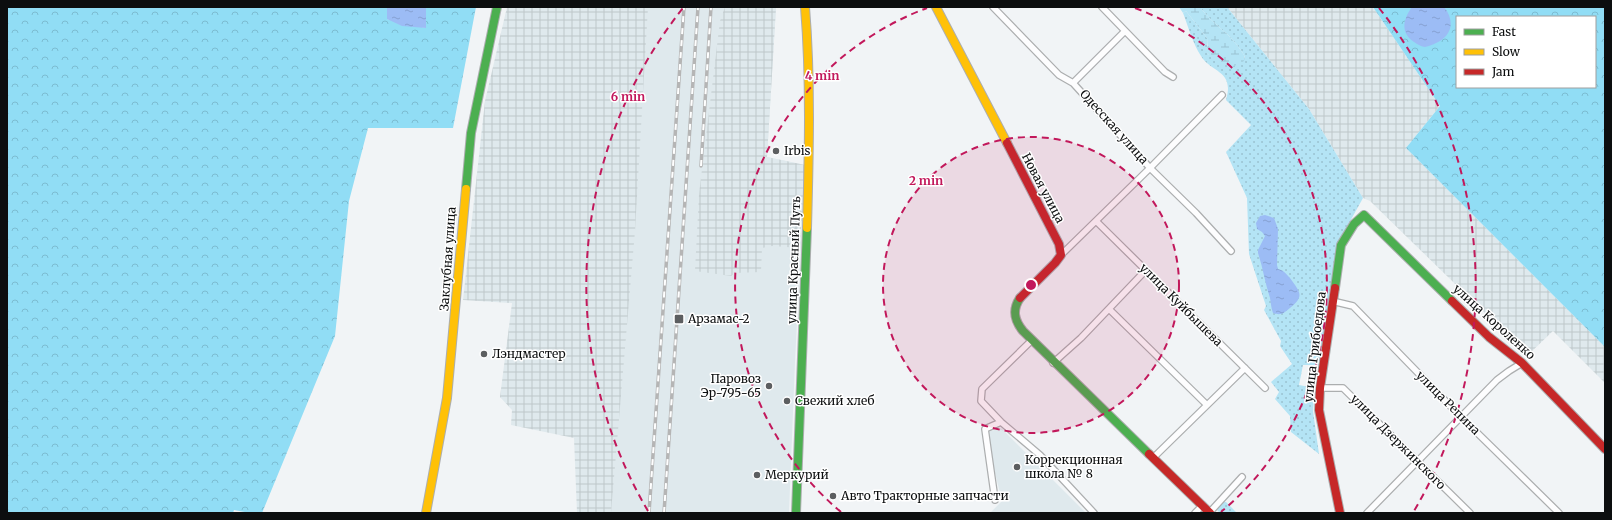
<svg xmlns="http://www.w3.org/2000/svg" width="1612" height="520" viewBox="0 0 1612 520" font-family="Merriweather,serif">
<defs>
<pattern id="industrial-grid" width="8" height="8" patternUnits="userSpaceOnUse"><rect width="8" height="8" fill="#dfe9ed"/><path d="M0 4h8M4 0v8" fill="none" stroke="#bec7ca"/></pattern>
<pattern id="grass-dots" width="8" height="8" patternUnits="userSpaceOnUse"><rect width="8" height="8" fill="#b4e4f5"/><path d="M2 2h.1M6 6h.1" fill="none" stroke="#9ac2d1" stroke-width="1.8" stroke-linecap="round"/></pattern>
<pattern id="forest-crowns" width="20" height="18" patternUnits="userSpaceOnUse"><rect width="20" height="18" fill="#91ddf5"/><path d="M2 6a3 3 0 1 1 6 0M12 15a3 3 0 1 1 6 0" fill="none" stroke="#7cbcd1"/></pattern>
<pattern id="wetland-marsh" width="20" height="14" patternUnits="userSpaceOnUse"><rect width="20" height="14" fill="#b4e4f5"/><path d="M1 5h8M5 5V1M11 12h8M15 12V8" fill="none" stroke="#9ac2d1"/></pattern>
<pattern id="water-ripples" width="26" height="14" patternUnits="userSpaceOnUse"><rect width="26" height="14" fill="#9cbcf5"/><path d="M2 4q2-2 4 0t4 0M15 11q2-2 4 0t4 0" fill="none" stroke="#85a0d1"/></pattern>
</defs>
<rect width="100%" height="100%" fill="#f1f4f6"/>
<path fill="#dfe9ed" d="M 583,7 L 776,7 L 767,157 L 805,165 L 795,362 L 789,513 L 577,513 Z
M 1001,428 L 1086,513 L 990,513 L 1002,501 L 985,433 Z"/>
<path fill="url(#industrial-grid)" d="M 507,7 L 648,7 L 635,231 L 611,513 L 577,513 L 574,438 L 511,425 L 512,410 L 500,397 L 512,303 L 463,300 L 485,101 Z
M 725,7 L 776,7 L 767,157 L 805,165 L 800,248 L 772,246 L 762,248 L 761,272 L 735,273 L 731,276 L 695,271 L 699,194 L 720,21 Z
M 1227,7 L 1373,7 L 1440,106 L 1406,148 L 1605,347 L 1605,383 L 1553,331 L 1528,355 L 1370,201 L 1363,198 L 1309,109 Z"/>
<path fill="url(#grass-dots)" d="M 1200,7 L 1227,7 L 1309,109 L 1363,198 L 1338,243 L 1319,365 L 1303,365 L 1299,385 L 1315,388 L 1313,411 L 1319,454 L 1291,432 L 1290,416 L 1275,399 L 1279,392 L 1271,382 L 1292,364 L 1280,346 L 1281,341 L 1264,310 L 1266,306 L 1249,254 L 1247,198 L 1226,152 L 1251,125 L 1226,100 C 1235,70 1211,73 1201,56 C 1193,44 1188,26 1183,13 L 1186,11 L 1207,38 C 1209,44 1206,48 1208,54 L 1227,65 L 1245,58 L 1244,55 C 1232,34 1213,25 1200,7 Z
M 1223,502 L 1226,502 L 1237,513 L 1220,513 L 1217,510 Z"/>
<path fill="url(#forest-crowns)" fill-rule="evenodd" d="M 7,7 L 387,7 L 387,19 L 426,28 L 426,7 L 476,7 L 453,128 L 368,128 L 349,201 L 335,336 L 262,513 L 250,513 L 234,510 L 233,513 L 7,513 Z
M 1373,7 L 1605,7 L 1605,347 L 1406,148 L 1440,106 ZM 1457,17 L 1595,17 L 1595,87 L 1457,87 Z"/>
<path fill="url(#wetland-marsh)" d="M 1179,7 L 1200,7 C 1213,25 1232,34 1244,55 C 1245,58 1245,60 1242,63 C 1233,71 1211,60 1206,51 L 1208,45 L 1207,38 L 1186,11 L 1183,13 Z"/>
<path fill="url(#water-ripples)" d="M 387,7 L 426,7 L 426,28 L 402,26 L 387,19 Z
M 1412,7 L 1444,7 C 1454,19 1453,33 1440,41 C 1436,43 1430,46 1425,47 C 1422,47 1417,44 1414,42 C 1400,33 1403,19 1412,7 Z
M 1265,215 L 1274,218 L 1278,229 L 1277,265 L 1278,269 C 1285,271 1285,273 1290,278 C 1300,292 1305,296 1290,308 C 1284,313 1281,316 1273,313 C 1271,308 1271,303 1270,298 C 1265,283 1263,268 1258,253 L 1258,250 L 1265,236 L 1262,232 L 1257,229 L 1256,223 L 1260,216 Z"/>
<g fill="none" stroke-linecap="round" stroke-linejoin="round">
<defs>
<path id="street" d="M 993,7 L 1059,75 L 1073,83 L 1150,168 L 1196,213 L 1231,251
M 1102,7 L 1165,72 L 1173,77
M 1073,83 L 1125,31
M 1096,221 L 1265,388
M 1061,255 L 1150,168 L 1222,95
M 1332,301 L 1353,306 L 1461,417 L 1559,513
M 1109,309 L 1207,405
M 1031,341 L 982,389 L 981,401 L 1001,422 L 1040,455 L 1094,513
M 1053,363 L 1081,338 L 1146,270
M 1320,388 L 1343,388 L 1470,513
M 1153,458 L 1245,368
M 995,500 L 985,429 L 1001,422
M 1210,512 L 1242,477
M 1195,513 L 1203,505
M 1367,513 L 1497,380 L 1509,371 L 1522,363"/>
<path id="fast" d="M 466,189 L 471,133 L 497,7
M 1335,288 L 1341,245 L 1354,224 L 1364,215 L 1452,301
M 1020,298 C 1012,310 1014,320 1023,331 L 1149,454
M 796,513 L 807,228"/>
<path id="slow" d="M 805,7 C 811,80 809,154 807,228
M 936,7 L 1007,143
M 426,513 L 447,398 L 466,189"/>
<path id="jam" d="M 1007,143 L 1059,244 L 1061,255 L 1055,263 L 1020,298
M 1335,288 L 1320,388 L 1319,410 L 1340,513
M 1452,301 L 1489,337 L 1522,363 L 1605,449
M 1149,454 L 1210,513"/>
</defs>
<use href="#street" stroke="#acaeaf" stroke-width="8"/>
<use href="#fast" stroke="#acaeaf" stroke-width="10"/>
<use href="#slow" stroke="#acaeaf" stroke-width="10"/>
<use href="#jam" stroke="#acaeaf" stroke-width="10"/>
<use href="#street" stroke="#fdfdfe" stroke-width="5.5"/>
<use href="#fast" stroke="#4caf50" stroke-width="8"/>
<use href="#slow" stroke="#ffc107" stroke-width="8"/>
<use href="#jam" stroke="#c62828" stroke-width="8"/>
<defs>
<path id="rail" d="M 701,166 L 711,7
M 649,513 L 684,7
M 664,513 L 698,7"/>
</defs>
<use href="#rail" stroke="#b5b5b5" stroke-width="3.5"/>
<use href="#rail" stroke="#fff" stroke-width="2" stroke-dasharray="6" stroke-linecap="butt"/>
</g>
<circle cx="1031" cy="285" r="148" fill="#c2185b" fill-opacity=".12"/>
<g fill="none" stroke="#c2185b" stroke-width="2" stroke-dasharray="7 5">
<circle cx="1031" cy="285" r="148"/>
<path d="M841 512A296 296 0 0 1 927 8M1135 8A296 296 0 0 1 1221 512"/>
<path d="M648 511A445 445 0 0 1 683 8M1379 8A445 445 0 0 1 1414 511"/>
</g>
<g fill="#5c5e60" stroke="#fff" stroke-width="1.5">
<circle cx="776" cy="151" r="4"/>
<rect x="674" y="314" width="10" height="10" rx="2"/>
<circle cx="484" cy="354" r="4"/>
<circle cx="769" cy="386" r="4"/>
<circle cx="787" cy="401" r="4"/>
<circle cx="1017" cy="467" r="4"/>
<circle cx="757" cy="475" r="4"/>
<circle cx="833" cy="496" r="4"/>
</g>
<g text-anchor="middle" stroke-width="3" stroke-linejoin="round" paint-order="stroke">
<g font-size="12" fill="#0c0e0f" stroke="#fff">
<text transform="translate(1114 127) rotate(48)" y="4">Одесская улица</text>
<text transform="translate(1043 188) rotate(62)" y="4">Новая улица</text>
<text transform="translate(448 259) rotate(-86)" y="4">Заклубная улица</text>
<text transform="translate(794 260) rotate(-88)" y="4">улица Красный Путь</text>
<text transform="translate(1181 305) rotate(45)" y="4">улица Куйбышева</text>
<text transform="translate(1494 322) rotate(42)" y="4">улица Короленко</text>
<text transform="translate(1315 347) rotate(-83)" y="4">улица Грибоедова</text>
<text transform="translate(1448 403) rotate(45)" y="4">улица Репина</text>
<text transform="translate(1398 442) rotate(45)" y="4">улица Дзержинского</text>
</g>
<g font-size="12" fill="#0c0e0f" stroke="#fff" text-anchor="start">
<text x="784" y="155">Irbis</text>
<text x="688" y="323">Арзамас-2</text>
<text x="492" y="358">Лэндмастер</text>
<text x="761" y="383" text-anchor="end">Паровоз<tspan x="761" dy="14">Эр-795-65</tspan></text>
<text x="795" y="405">Свежий хлеб</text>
<text x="1025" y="464">Коррекционная<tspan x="1025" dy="14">школа № 8</tspan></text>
<text x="765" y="479">Меркурий</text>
<text x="841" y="500">Авто Тракторные запчасти</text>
</g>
</g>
<circle cx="1031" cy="285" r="6" fill="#c2185b" stroke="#fff" stroke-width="2"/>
<g font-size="12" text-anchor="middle" font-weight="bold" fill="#c2185b" stroke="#fff" stroke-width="3" stroke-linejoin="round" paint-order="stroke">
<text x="822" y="80">4 min</text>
<text x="628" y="101">6 min</text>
<text x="926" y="185">2 min</text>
</g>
<rect width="1612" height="520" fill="none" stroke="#0c0e0f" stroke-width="16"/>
<rect x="1456" y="16" width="140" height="72" fill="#ffffff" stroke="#9e9f9f"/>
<rect x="1464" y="29" width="20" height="6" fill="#4caf50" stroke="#9e9f9f"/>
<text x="1492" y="36" font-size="12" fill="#0c0e0f">Fast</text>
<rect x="1464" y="49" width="20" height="6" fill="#ffc107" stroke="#9e9f9f"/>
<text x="1492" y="56" font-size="12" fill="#0c0e0f">Slow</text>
<rect x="1464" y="69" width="20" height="6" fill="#c62828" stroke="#9e9f9f"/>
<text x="1492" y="76" font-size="12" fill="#0c0e0f">Jam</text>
</svg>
